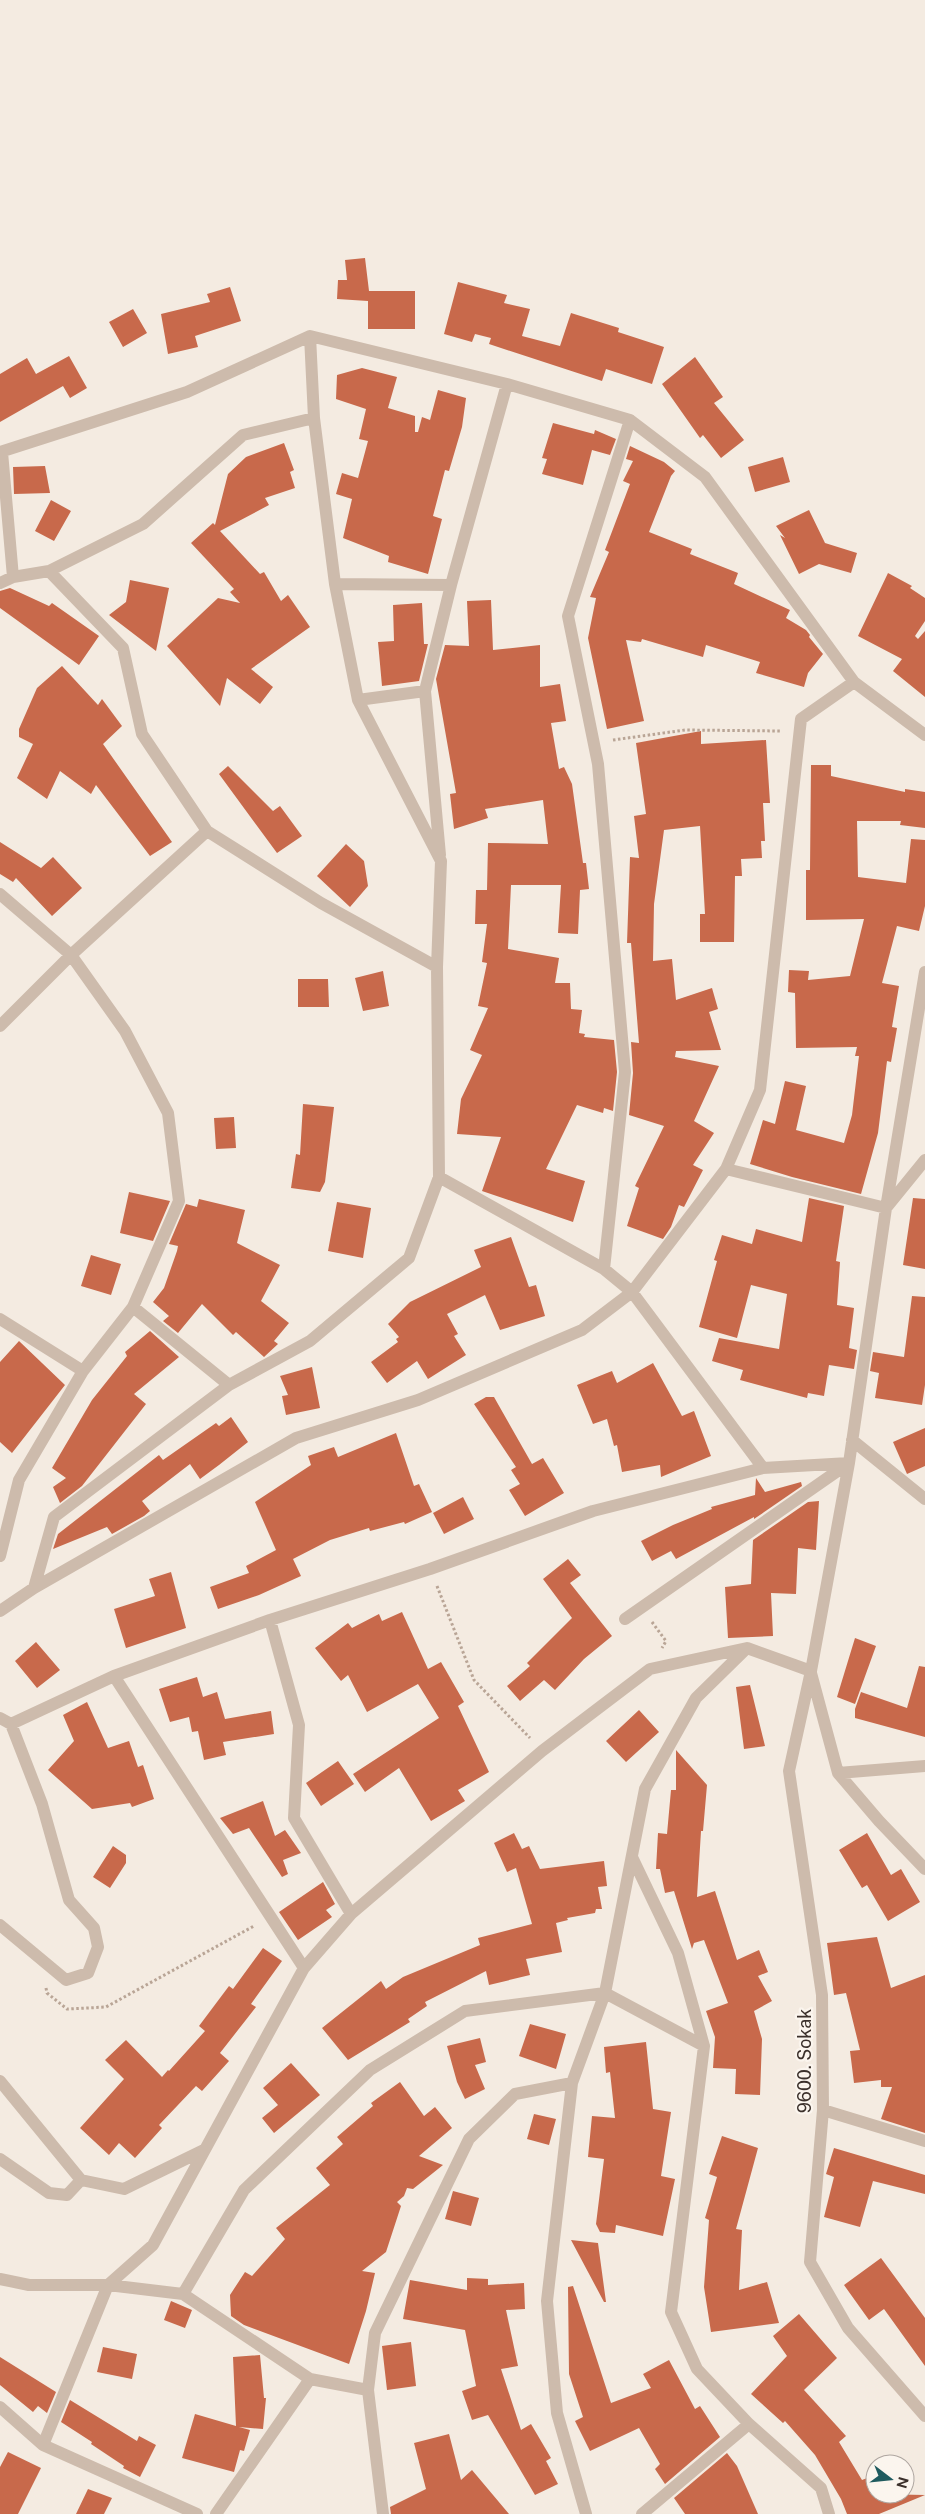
<svg xmlns="http://www.w3.org/2000/svg" width="925" height="2514" viewBox="0 0 925 2514" font-family="'Public Sans',sans-serif">
<rect width="100%" height="100%" fill="#f4ebe1"/>
<path fill="#c8694b" d="M 365,258 L 369,291 L 415,291 L 415,329 L 368,329 L 368,301 L 337,299 L 338,280 L 347,280 L 345,260 Z
M 458,282 L 507,295 L 504,303 L 530,309 L 522,336 L 560,346 L 571,313 L 619,328 L 618,332 L 664,347 L 652,384 L 606,369 L 602,381 L 489,344 L 491,338 L 475,334 L 472,342 L 444,334 Z
M 230,287 L 241,321 L 195,336 L 198,347 L 168,354 L 161,314 L 210,302 L 207,294 Z
M 133,309 L 147,333 L 123,347 L 109,322 Z
M 69,356 L 87,388 L 70,398 L 63,386 L 0,422 L 0,374 L 27,358 L 36,374 Z
M 695,357 L 723,397 L 714,403 L 744,440 L 721,458 L 703,435 L 700,438 L 662,384 Z
M 362,368 L 397,377 L 388,408 L 415,416 L 415,432 L 418,432 L 422,417 L 430,420 L 438,390 L 466,398 L 462,427 L 449,471 L 445,470 L 433,516 L 442,519 L 428,574 L 388,562 L 389,556 L 343,538 L 352,499 L 336,494 L 342,473 L 358,478 L 368,441 L 359,439 L 366,409 L 336,399 L 337,375 Z
M 553,423 L 594,434 L 595,430 L 616,439 L 610,455 L 592,450 L 583,485 L 542,474 L 547,459 L 542,458 Z
M 284,443 L 294,470 L 290,472 L 295,488 L 265,498 L 269,505 L 220,531 L 260,574 L 264,572 L 281,601 L 288,595 L 310,627 L 251,669 L 273,687 L 260,704 L 227,678 L 220,706 L 167,646 L 218,598 L 240,603 L 230,592 L 234,589 L 191,543 L 213,523 L 215,525 L 228,474 L 246,457 Z
M 630,446 L 664,462 L 675,471 L 671,476 L 649,532 L 692,549 L 690,554 L 738,573 L 734,584 L 790,610 L 786,618 L 806,630 L 810,635 L 809,637 L 823,654 L 808,673 L 804,687 L 756,673 L 760,662 L 706,645 L 703,657 L 642,639 L 641,642 L 626,640 L 644,721 L 607,729 L 588,638 L 596,598 L 590,597 L 609,552 L 605,550 L 630,484 L 623,481 L 633,461 L 626,459 Z
M 783,457 L 790,482 L 755,492 L 748,467 Z
M 45,466 L 50,493 L 14,494 L 13,467 Z
M 51,500 L 71,511 L 54,541 L 35,531 Z
M 809,510 L 825,543 L 857,553 L 851,573 L 819,564 L 799,574 L 780,535 L 785,538 L 776,526 Z
M 888,573 L 912,586 L 910,588 L 925,598 L 925,621 L 915,636 L 918,639 L 925,631 L 925,697 L 893,671 L 902,659 L 858,636 Z
M 130,580 L 169,588 L 156,651 L 109,615 L 126,602 Z
M 10,588 L 49,606 L 52,603 L 99,636 L 79,665 L 0,608 L 0,591 Z
M 491,600 L 493,650 L 540,645 L 540,687 L 560,684 L 566,721 L 551,723 L 559,769 L 564,767 L 572,784 L 583,863 L 586,863 L 589,889 L 580,890 L 578,934 L 558,933 L 561,885 L 511,885 L 508,949 L 559,958 L 555,983 L 570,983 L 571,1009 L 582,1010 L 579,1033 L 585,1034 L 584,1037 L 614,1040 L 617,1072 L 613,1111 L 604,1108 L 603,1113 L 577,1105 L 546,1169 L 585,1181 L 573,1222 L 482,1191 L 501,1137 L 457,1134 L 461,1099 L 482,1055 L 470,1050 L 488,1008 L 478,1006 L 487,963 L 482,962 L 487,924 L 475,924 L 476,890 L 487,890 L 488,843 L 548,844 L 543,800 L 485,809 L 488,818 L 454,829 L 450,794 L 456,793 L 436,679 L 445,645 L 469,646 L 467,601 Z
M 422,603 L 424,644 L 428,644 L 419,681 L 382,686 L 378,642 L 394,641 L 393,605 Z
M 62,666 L 98,705 L 102,699 L 122,726 L 103,744 L 172,842 L 150,856 L 96,785 L 91,794 L 60,771 L 47,799 L 17,778 L 33,744 L 19,737 L 19,729 L 37,688 Z
M 701,731 L 701,744 L 766,740 L 770,803 L 763,803 L 765,841 L 761,841 L 762,858 L 741,859 L 742,876 L 735,876 L 734,942 L 700,942 L 700,914 L 705,914 L 700,826 L 664,830 L 654,904 L 653,961 L 672,959 L 676,1000 L 712,988 L 718,1009 L 709,1012 L 721,1050 L 676,1051 L 675,1057 L 719,1066 L 694,1121 L 714,1133 L 693,1165 L 703,1170 L 684,1207 L 679,1205 L 671,1227 L 663,1239 L 627,1226 L 639,1188 L 635,1186 L 664,1126 L 629,1115 L 633,1073 L 631,1042 L 639,1043 L 631,943 L 627,943 L 630,857 L 639,858 L 634,816 L 646,814 L 636,743 Z
M 811,765 L 831,765 L 831,776 L 905,792 L 905,789 L 925,792 L 925,828 L 900,825 L 901,821 L 857,821 L 858,877 L 906,883 L 911,839 L 925,840 L 925,906 L 919,931 L 897,926 L 882,983 L 899,986 L 892,1027 L 897,1028 L 891,1062 L 887,1061 L 878,1133 L 861,1194 L 792,1177 L 750,1164 L 763,1120 L 775,1124 L 785,1081 L 806,1086 L 796,1130 L 844,1143 L 852,1115 L 859,1056 L 855,1056 L 857,1047 L 796,1048 L 795,993 L 788,992 L 789,970 L 809,971 L 808,980 L 850,976 L 864,919 L 806,920 L 806,870 L 810,870 Z
M 228,766 L 273,811 L 280,806 L 302,836 L 277,853 L 219,774 Z
M 0,842 L 41,868 L 53,857 L 82,888 L 52,916 L 16,878 L 13,882 L 0,874 Z
M 346,844 L 364,861 L 368,886 L 350,907 L 317,876 Z
M 383,971 L 389,1006 L 363,1011 L 355,978 Z
M 298,979 L 328,979 L 329,1007 L 298,1007 Z
M 303,1104 L 334,1107 L 325,1182 L 320,1192 L 291,1188 L 296,1154 L 300,1155 Z
M 234,1117 L 236,1148 L 216,1149 L 214,1118 Z
M 129,1192 L 170,1201 L 153,1241 L 120,1233 Z
M 809,1198 L 844,1206 L 836,1261 L 840,1262 L 837,1305 L 854,1308 L 849,1348 L 857,1350 L 854,1369 L 829,1365 L 824,1396 L 808,1393 L 807,1398 L 740,1380 L 743,1370 L 712,1361 L 719,1338 L 779,1349 L 787,1294 L 751,1285 L 737,1338 L 699,1327 L 717,1261 L 714,1260 L 722,1235 L 752,1244 L 756,1229 L 802,1242 Z
M 913,1198 L 925,1199 L 925,1269 L 903,1265 Z
M 199,1199 L 245,1210 L 237,1243 L 280,1265 L 261,1301 L 289,1323 L 274,1341 L 278,1344 L 264,1357 L 236,1332 L 233,1335 L 202,1304 L 178,1333 L 163,1321 L 169,1316 L 153,1302 L 164,1288 L 177,1251 L 178,1246 L 169,1244 L 186,1204 L 197,1207 Z
M 337,1202 L 371,1208 L 363,1258 L 328,1251 Z
M 511,1237 L 529,1287 L 536,1285 L 545,1316 L 500,1330 L 485,1295 L 447,1314 L 458,1334 L 454,1336 L 466,1355 L 428,1379 L 417,1361 L 387,1383 L 371,1362 L 398,1342 L 396,1339 L 399,1337 L 388,1324 L 410,1302 L 481,1267 L 474,1250 Z
M 91,1255 L 121,1264 L 111,1295 L 81,1286 Z
M 912,1296 L 925,1297 L 925,1385 L 922,1405 L 875,1398 L 879,1373 L 870,1371 L 873,1352 L 904,1357 Z
M 150,1331 L 179,1357 L 134,1394 L 146,1404 L 82,1486 L 60,1503 L 53,1487 L 66,1478 L 52,1468 L 92,1400 L 127,1356 L 125,1352 Z
M 19,1341 L 65,1385 L 12,1453 L 0,1442 L 0,1362 Z
M 653,1363 L 682,1416 L 694,1411 L 711,1456 L 661,1477 L 660,1465 L 622,1472 L 617,1445 L 614,1446 L 607,1419 L 593,1424 L 577,1385 L 612,1371 L 617,1383 Z
M 312,1367 L 320,1408 L 286,1415 L 282,1396 L 288,1395 L 280,1376 Z
M 486,1397 L 494,1397 L 532,1464 L 543,1458 L 564,1493 L 525,1516 L 509,1490 L 520,1484 L 511,1470 L 516,1467 L 474,1404 Z
M 231,1417 L 248,1442 L 219,1465 L 200,1479 L 190,1464 L 142,1501 L 150,1511 L 144,1516 L 112,1534 L 107,1527 L 53,1549 L 58,1534 L 159,1455 L 163,1460 L 216,1423 L 219,1426 Z
M 925,1428 L 925,1466 L 907,1474 L 893,1442 Z
M 396,1433 L 414,1486 L 419,1484 L 432,1512 L 405,1524 L 404,1522 L 370,1531 L 369,1528 L 330,1540 L 293,1559 L 301,1576 L 259,1595 L 218,1609 L 210,1587 L 249,1573 L 246,1566 L 276,1550 L 255,1502 L 311,1465 L 308,1456 L 334,1447 L 338,1457 Z
M 756,1478 L 765,1492 L 801,1482 L 802,1486 L 754,1519 L 754,1517 L 676,1559 L 671,1551 L 652,1561 L 641,1541 L 673,1525 L 712,1509 L 711,1507 L 755,1495 Z
M 463,1497 L 474,1519 L 444,1534 L 433,1513 Z
M 819,1501 L 816,1550 L 798,1548 L 796,1594 L 771,1593 L 773,1636 L 728,1638 L 725,1587 L 751,1584 L 753,1540 L 808,1502 Z
M 568,1559 L 581,1575 L 570,1583 L 612,1636 L 584,1659 L 555,1690 L 544,1680 L 520,1701 L 507,1686 L 530,1666 L 527,1663 L 572,1618 L 543,1579 Z
M 171,1572 L 186,1628 L 126,1648 L 114,1609 L 155,1596 L 149,1579 Z
M 402,1612 L 428,1669 L 441,1662 L 464,1702 L 458,1706 L 489,1772 L 458,1790 L 465,1801 L 431,1821 L 399,1768 L 365,1792 L 353,1774 L 439,1718 L 418,1684 L 367,1712 L 348,1675 L 341,1681 L 315,1648 L 348,1623 L 352,1628 L 379,1614 L 382,1621 Z
M 855,1638 L 876,1646 L 855,1704 L 837,1697 Z
M 36,1642 L 60,1670 L 37,1688 L 15,1661 Z
M 919,1666 L 925,1667 L 925,1737 L 855,1718 L 855,1709 L 861,1692 L 907,1708 Z
M 197,1677 L 203,1697 L 217,1692 L 225,1719 L 271,1711 L 274,1734 L 223,1742 L 226,1755 L 204,1760 L 198,1731 L 192,1732 L 189,1717 L 170,1722 L 159,1689 Z
M 750,1685 L 765,1746 L 744,1749 L 736,1687 Z
M 87,1702 L 108,1748 L 129,1741 L 138,1767 L 143,1765 L 154,1799 L 132,1807 L 130,1803 L 92,1809 L 48,1770 L 74,1741 L 63,1715 Z
M 639,1710 L 659,1732 L 626,1762 L 606,1741 Z
M 676,1750 L 707,1785 L 703,1831 L 701,1831 L 697,1897 L 715,1891 L 737,1960 L 759,1950 L 768,1972 L 758,1976 L 772,2001 L 754,2011 L 762,2039 L 760,2095 L 735,2094 L 736,2069 L 713,2068 L 715,2037 L 706,2011 L 728,2003 L 704,1940 L 694,1943 L 692,1949 L 674,1891 L 665,1893 L 660,1869 L 656,1869 L 658,1833 L 667,1834 L 671,1790 L 676,1790 Z
M 338,1761 L 354,1784 L 321,1806 L 306,1783 Z
M 263,1801 L 275,1836 L 285,1830 L 301,1853 L 283,1860 L 288,1874 L 282,1877 L 249,1828 L 233,1834 L 220,1818 Z
M 514,1833 L 522,1849 L 529,1846 L 540,1869 L 604,1861 L 607,1886 L 598,1887 L 602,1909 L 596,1909 L 595,1913 L 567,1918 L 568,1920 L 556,1923 L 562,1952 L 526,1959 L 530,1975 L 489,1985 L 486,1971 L 425,2002 L 427,2006 L 408,2019 L 410,2022 L 348,2060 L 322,2028 L 381,1981 L 386,1989 L 403,1977 L 480,1945 L 478,1938 L 532,1924 L 516,1868 L 507,1872 L 494,1843 Z
M 867,1833 L 891,1875 L 901,1869 L 920,1902 L 888,1921 L 867,1885 L 862,1888 L 839,1850 Z
M 113,1846 L 126,1855 L 126,1863 L 110,1888 L 93,1877 Z
M 323,1882 L 335,1904 L 326,1910 L 332,1917 L 298,1940 L 279,1912 Z
M 877,1937 L 891,1988 L 925,1975 L 925,2133 L 881,2119 L 892,2087 L 881,2087 L 881,2080 L 854,2083 L 850,2051 L 860,2050 L 846,1993 L 834,1995 L 827,1943 Z
M 263,1948 L 282,1961 L 251,2004 L 256,2007 L 220,2053 L 229,2061 L 202,2091 L 196,2086 L 159,2125 L 162,2128 L 135,2158 L 119,2143 L 109,2155 L 80,2128 L 124,2079 L 105,2060 L 126,2040 L 162,2077 L 168,2070 L 169,2071 L 205,2031 L 199,2026 L 229,1986 L 233,1989 Z
M 530,2024 L 566,2034 L 556,2069 L 519,2056 Z
M 480,2038 L 486,2062 L 475,2065 L 485,2089 L 465,2099 L 457,2082 L 447,2046 Z
M 646,2042 L 653,2109 L 671,2112 L 661,2176 L 675,2179 L 663,2236 L 616,2225 L 615,2233 L 600,2232 L 596,2224 L 604,2159 L 588,2157 L 592,2116 L 615,2118 L 610,2072 L 606,2073 L 604,2047 Z
M 291,2063 L 320,2095 L 274,2133 L 262,2118 L 278,2105 L 263,2088 Z
M 400,2082 L 424,2116 L 435,2107 L 452,2128 L 419,2156 L 443,2165 L 413,2189 L 407,2188 L 404,2196 L 397,2202 L 401,2206 L 386,2252 L 362,2271 L 375,2273 L 366,2311 L 349,2364 L 244,2325 L 231,2316 L 230,2295 L 245,2272 L 252,2276 L 285,2239 L 276,2228 L 330,2185 L 316,2168 L 343,2144 L 337,2137 L 373,2106 L 371,2103 Z
M 534,2114 L 556,2119 L 549,2145 L 527,2139 Z
M 722,2136 L 758,2148 L 736,2229 L 742,2230 L 739,2290 L 767,2282 L 779,2323 L 711,2332 L 704,2287 L 709,2220 L 705,2218 L 717,2177 L 709,2174 Z
M 834,2148 L 925,2175 L 925,2194 L 873,2181 L 860,2227 L 824,2217 L 834,2177 L 826,2174 Z
M 453,2191 L 479,2198 L 471,2226 L 445,2219 Z
M 571,2240 L 598,2243 L 606,2302 L 604,2302 Z
M 881,2258 L 925,2318 L 925,2366 L 884,2309 L 869,2320 L 844,2285 Z
M 467,2278 L 488,2279 L 488,2285 L 524,2283 L 525,2309 L 506,2310 L 518,2366 L 501,2369 L 521,2430 L 531,2424 L 551,2458 L 546,2461 L 558,2484 L 535,2495 L 488,2415 L 472,2420 L 462,2391 L 476,2386 L 465,2330 L 403,2319 L 410,2280 L 467,2290 Z
M 573,2286 L 611,2403 L 651,2388 L 643,2374 L 669,2360 L 695,2409 L 700,2406 L 720,2437 L 665,2484 L 655,2469 L 660,2464 L 639,2428 L 590,2451 L 575,2421 L 583,2417 L 569,2374 L 568,2287 Z
M 171,2301 L 192,2310 L 185,2328 L 164,2320 Z
M 799,2314 L 837,2358 L 804,2390 L 846,2436 L 839,2442 L 862,2480 L 875,2475 L 875,2494 L 925,2495 L 879,2514 L 847,2514 L 841,2499 L 815,2455 L 785,2421 L 783,2423 L 751,2394 L 787,2356 L 773,2336 Z
M 411,2342 L 416,2386 L 387,2390 L 382,2346 Z
M 103,2347 L 137,2354 L 132,2379 L 97,2372 Z
M 260,2355 L 264,2398 L 266,2398 L 263,2429 L 239,2427 L 250,2430 L 244,2451 L 240,2450 L 234,2472 L 182,2458 L 195,2414 L 236,2426 L 233,2357 Z
M 0,2357 L 56,2392 L 47,2413 L 38,2406 L 33,2412 L 0,2385 Z
M 70,2400 L 137,2441 L 139,2436 L 156,2445 L 140,2477 L 123,2468 L 124,2466 L 91,2444 L 92,2442 L 61,2422 Z
M 449,2434 L 461,2480 L 472,2470 L 509,2514 L 391,2514 L 390,2507 L 426,2489 L 414,2443 Z
M 8,2452 L 41,2468 L 18,2514 L 0,2514 L 0,2467 Z
M 727,2453 L 737,2466 L 758,2514 L 685,2514 L 674,2498 Z
M 88,2489 L 112,2498 L 104,2514 L 76,2514 Z"/>
<g fill="none" stroke-linecap="round" stroke-linejoin="round">
<path stroke="#b9a596" stroke-width="3" stroke-dasharray="2.5 2.5" stroke-linecap="butt" d="M 613,740 L 685,730 L 781,731
M 437,1586 L 474,1680 L 530,1738
M 652,1622 L 666,1641 L 662,1648
M 46,1988 L 47,1993 L 67,2009 L 106,2007 L 254,1926"/>
<path stroke="#cdbbac" stroke-width="12" d="M 0,452 L 187,392 L 310,336 L 507,384 L 630,420 L 705,477 L 854,682 L 925,735
M 2,452 L 13,577
M 49,571 L 123,648 L 142,734 L 207,831 L 321,903 L 437,967
M 0,583 L 13,577 L 49,571 L 143,524 L 243,435 L 314,418
M 335,584 L 451,585
M 358,700 L 425,691
M 440,855 L 425,691 L 451,585 L 507,384
M 0,894 L 71,955 L 125,1031 L 168,1113 L 179,1201 L 133,1307 L 83,1371 L 19,1480 L 0,1556
M 925,972 L 886,1208 L 849,1463 L 811,1671 L 789,1771 L 822,1995 L 823,2110 L 810,2262 L 848,2328 L 925,2416
M 0,1026 L 71,955 L 207,831
M 726,1169 L 886,1208 L 925,1160
M 439,1177 L 604,1269 L 632,1292 L 763,1468
M 604,1269 L 625,1072 L 598,764 L 568,616 L 630,420
M 133,1307 L 229,1385
M 0,1319 L 83,1371
M 852,1440 L 925,1499
M 34,1588 L 54,1517 L 229,1385 L 310,1341 L 409,1258 L 439,1177 L 437,967 L 441,861 L 358,700 L 335,584 L 314,418 L 310,336
M 0,1611 L 34,1588 L 296,1438 L 418,1400 L 582,1330 L 632,1292 L 726,1169 L 760,1090 L 801,719 L 854,682
M 625,1619 L 849,1463
M 270,1620 L 299,1725 L 294,1818 L 351,1914
M 811,1673 L 838,1773 L 879,1821 L 925,1869
M 114,1676 L 304,1968
M 0,1718 L 11,1724 L 114,1676 L 270,1620 L 430,1569 L 593,1511 L 763,1468 L 849,1463
M 838,1773 L 925,1766
M 632,1857 L 678,1953 L 704,2046
M 0,1925 L 66,1980 L 88,1973 L 98,1947 L 94,1928 L 69,1900 L 42,1804 L 11,1724
M 0,2081 L 81,2180 L 124,2189 L 204,2150
M 823,2110 L 925,2141
M 0,2159 L 49,2193 L 67,2195 L 81,2180
M 0,2279 L 29,2285 L 108,2285 L 153,2245 L 304,1968 L 351,1914 L 542,1751 L 650,1669 L 747,1648 L 811,1671
M 183,2294 L 310,2379 L 368,2390
M 0,2407 L 43,2445 L 197,2514
M 43,2445 L 108,2285 L 183,2294 L 244,2190 L 370,2070 L 465,2011 L 605,1993 L 704,2046 L 671,2312 L 697,2369 L 749,2424 L 821,2488 L 829,2514
M 216,2514 L 310,2379
M 383,2514 L 368,2390 L 375,2333 L 469,2139 L 515,2094 L 572,2083
M 586,2514 L 557,2413 L 547,2301 L 572,2083 L 605,1993 L 645,1789 L 696,1698 L 747,1648
M 642,2514 L 749,2424"/>
</g>
<g text-anchor="middle" stroke-width="4.5" stroke-linejoin="round" paint-order="stroke">
<g font-size="18" fill="#3b302b" stroke="#fbf5ee">
<text transform="translate(805 2061) rotate(-90)" y="6">9600. Sokak</text>
</g>
</g>
<g transform="translate(890 2479) rotate(106)"><circle r="24" fill="#fbf5ee" stroke="#aea6a0"/>
<path d="M0-4L9 19L0 12L-9 19Z" fill="#1f5a5e"/>
<text y="-8" font-size="14" font-weight="bold" text-anchor="middle" fill="#3b302b">N</text>
</g>
</svg>
